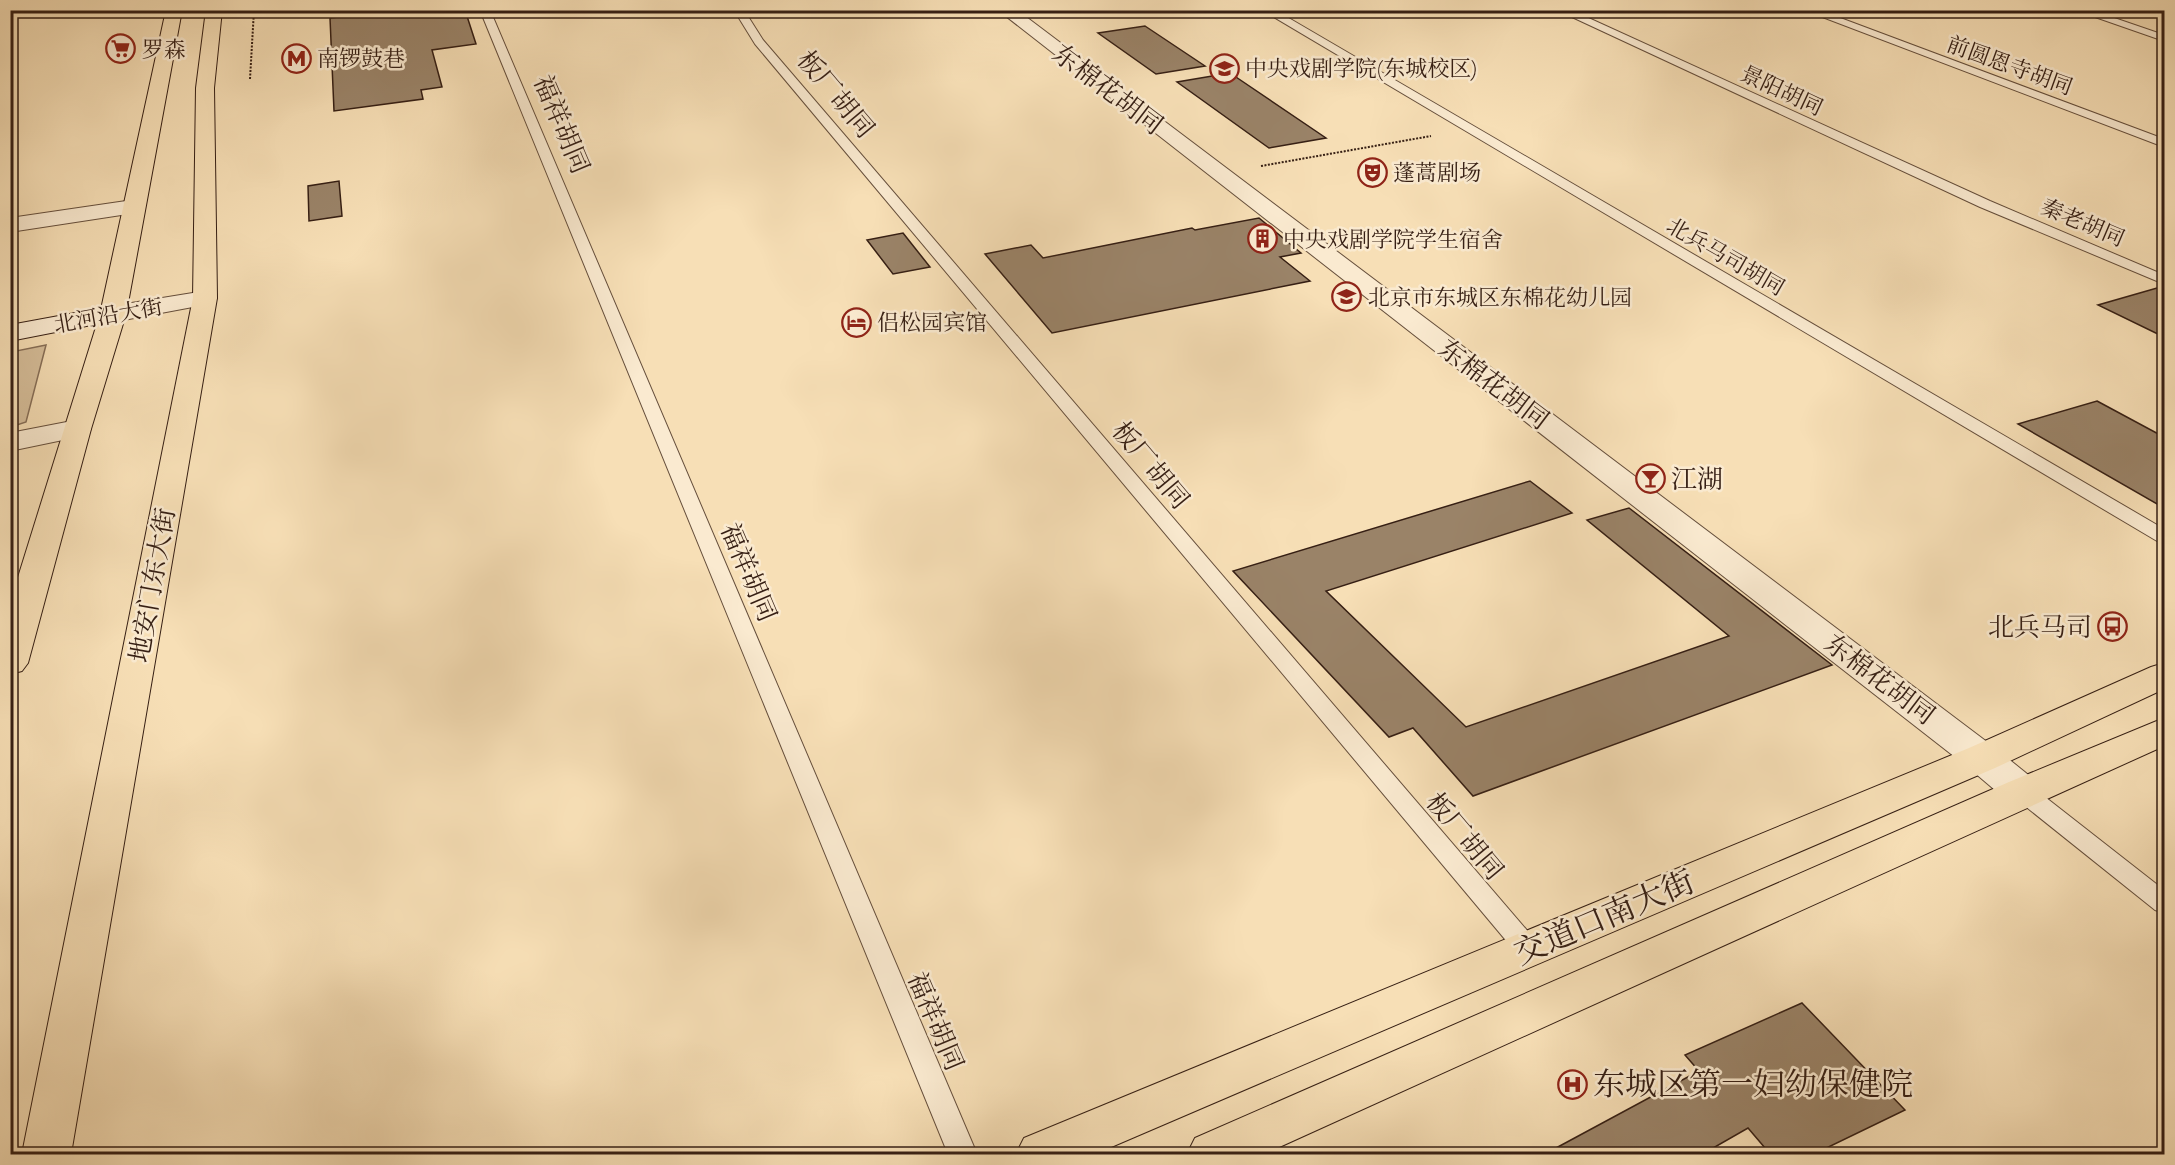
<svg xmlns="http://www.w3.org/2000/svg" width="2175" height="1165" viewBox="0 0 2175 1165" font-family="'IM FELL Double Pica','Noto Serif SC',serif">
<rect width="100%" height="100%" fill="#f7dfb6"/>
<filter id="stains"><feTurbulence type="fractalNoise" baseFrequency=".00333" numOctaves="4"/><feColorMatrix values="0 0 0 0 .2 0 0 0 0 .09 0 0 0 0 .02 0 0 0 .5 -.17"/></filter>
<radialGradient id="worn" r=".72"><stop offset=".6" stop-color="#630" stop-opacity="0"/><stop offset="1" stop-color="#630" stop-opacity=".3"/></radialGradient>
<path fill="#d6be9a" stroke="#866e57" stroke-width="1.5" d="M 46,345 L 26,422 L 11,427 L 11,352 Z"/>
<path fill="#9a8368" stroke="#361f14" stroke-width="1.5" d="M 398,10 L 465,10 L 476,44 L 432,50 L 442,87 L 421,90 L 423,99 L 334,111 L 330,18 Z
M 1145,26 L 1205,66 L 1156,74 L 1098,33 Z
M 1230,73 L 1326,138 L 1269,148 L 1177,82 Z
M 339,181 L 342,216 L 309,221 L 308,186 Z
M 1259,218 L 1301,253 L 1280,257 L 1310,281 L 1052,333 L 985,254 L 1031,245 L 1043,258 L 1192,228 L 1195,230 Z
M 903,233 L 930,267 L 893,274 L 867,240 Z
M 2164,286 L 2164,337 L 2098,305 Z
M 2097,401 L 2164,437 L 2164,508 L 2018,424 Z
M 1530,481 L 1572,513 L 1326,591 L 1466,727 L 1729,636 L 1587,520 L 1629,508 L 1832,665 L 1473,796 L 1413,728 L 1389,737 L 1233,571 Z
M 1802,1003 L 1905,1110 L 1812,1155 L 1771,1155 L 1748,1128 L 1701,1155 L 1543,1155 L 1699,1071 L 1685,1055 Z"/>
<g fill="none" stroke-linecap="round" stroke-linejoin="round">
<defs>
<path id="service" d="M 480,10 L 490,10 L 977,1154 L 948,1154 Z
M 734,10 L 744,10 L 763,40 L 1537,942 L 1541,949 L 1537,956 L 1528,959 L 1519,956 L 755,44 Z
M 1262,10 L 1275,10 L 2164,529 L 2164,542 L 2157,541 Z
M 1557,10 L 1571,10 L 1990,201 L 2164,275 L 2164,284 L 1980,207 Z
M 1804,10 L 1819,10 L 2164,139 L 2164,147 Z
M 2075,10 L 2091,10 L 2164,35 L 2164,41 Z
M 2023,784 L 2031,786 L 2164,890 L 2164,913 L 2155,910 L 2015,798 L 2011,792 L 2015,786 Z"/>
<path id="minor" d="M 998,10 L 1017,10 L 1995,748 L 2037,782 L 2042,792 L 2037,802 L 2023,806 L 2009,802 L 1969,768 Z
M 133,200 L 141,202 L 144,207 L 141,212 L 10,232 L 10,218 Z
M 77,420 L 87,423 L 91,429 L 87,435 L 10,451 L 10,433 Z"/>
<path id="tertiary" d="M 205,291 L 214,293 L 217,298 L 214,303 L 113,322 L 104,319 L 100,314 L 104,309 L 113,306 Z"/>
<path id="secondary" d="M 113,306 L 122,309 L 126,314 L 122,319 L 10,341 L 10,325 Z"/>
<path id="primary" d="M 166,10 L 182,10 L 126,314 L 91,429 L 28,663 L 22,671 L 10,674 L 10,603 L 100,314 Z
M 206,10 L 222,10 L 214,88 L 217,298 L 71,1154 L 22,1154 L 193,298 L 196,88 Z
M 2164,663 L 2164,689 L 1995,768 L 1095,1154 L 1016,1154 L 1024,1138 L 1969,748 L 2151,667 Z
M 2164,718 L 2164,746 L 1264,1154 L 1187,1154 L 1195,1138 L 2009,782 Z"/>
</defs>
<use href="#service" stroke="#664f3c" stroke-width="2"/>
<use href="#minor" stroke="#664f3c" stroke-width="2"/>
<use href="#tertiary" stroke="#664f3c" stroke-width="2"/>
<use href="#secondary" stroke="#361f14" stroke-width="2"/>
<use href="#primary" stroke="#361f14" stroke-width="2"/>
<path stroke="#361f14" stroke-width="2" stroke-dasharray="2 1.5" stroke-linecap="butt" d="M 250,79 L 254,10
M 1261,166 L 1431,136"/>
<use href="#service" fill="#faead0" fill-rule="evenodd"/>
<use href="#minor" fill="#faead0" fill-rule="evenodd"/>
<use href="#tertiary" fill="#faead0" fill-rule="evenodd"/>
<use href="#secondary" fill="#faead0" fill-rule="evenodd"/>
<use href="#primary" fill="#f7dfb6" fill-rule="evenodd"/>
</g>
<defs>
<symbol id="supermarket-ring" viewBox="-11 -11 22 22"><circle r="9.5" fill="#faead0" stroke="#8f2418" stroke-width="1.5"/><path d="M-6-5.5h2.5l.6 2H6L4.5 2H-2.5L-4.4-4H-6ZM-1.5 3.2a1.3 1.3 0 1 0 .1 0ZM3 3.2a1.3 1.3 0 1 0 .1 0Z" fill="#8f2418"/></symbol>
<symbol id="metro-ring" viewBox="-11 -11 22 22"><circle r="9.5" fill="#faead0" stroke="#8f2418" stroke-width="1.5"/><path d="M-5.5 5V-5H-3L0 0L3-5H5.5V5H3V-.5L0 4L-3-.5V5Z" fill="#8f2418"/></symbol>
<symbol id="university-ring" viewBox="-11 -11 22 22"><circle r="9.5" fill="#faead0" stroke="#8f2418" stroke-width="1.5"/><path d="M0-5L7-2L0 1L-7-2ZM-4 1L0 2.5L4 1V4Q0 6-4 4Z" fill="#8f2418"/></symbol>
<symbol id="theatre-ring" viewBox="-11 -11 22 22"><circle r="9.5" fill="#faead0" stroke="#8f2418" stroke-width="1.5"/><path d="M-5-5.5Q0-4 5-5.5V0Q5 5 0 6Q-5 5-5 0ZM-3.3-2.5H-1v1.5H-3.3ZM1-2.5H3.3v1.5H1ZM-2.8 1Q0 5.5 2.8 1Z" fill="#8f2418"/></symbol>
<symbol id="building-ring" viewBox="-11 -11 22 22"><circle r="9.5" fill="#faead0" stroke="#8f2418" stroke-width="1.5"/><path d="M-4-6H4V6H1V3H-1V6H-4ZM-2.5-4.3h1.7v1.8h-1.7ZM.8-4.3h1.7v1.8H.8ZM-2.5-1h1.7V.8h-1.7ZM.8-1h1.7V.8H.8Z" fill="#8f2418"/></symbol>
<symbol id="school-ring" viewBox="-11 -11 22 22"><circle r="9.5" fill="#faead0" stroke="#8f2418" stroke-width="1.5"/><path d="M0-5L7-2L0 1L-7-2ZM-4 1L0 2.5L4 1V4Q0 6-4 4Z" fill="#8f2418"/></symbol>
<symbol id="hotel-ring" viewBox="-11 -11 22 22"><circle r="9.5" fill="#faead0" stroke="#8f2418" stroke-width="1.5"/><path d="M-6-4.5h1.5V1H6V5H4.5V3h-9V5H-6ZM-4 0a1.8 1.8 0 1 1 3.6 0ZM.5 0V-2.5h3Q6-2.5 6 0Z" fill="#8f2418"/></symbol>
<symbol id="bar-ring" viewBox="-11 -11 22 22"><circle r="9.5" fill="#faead0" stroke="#8f2418" stroke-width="1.5"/><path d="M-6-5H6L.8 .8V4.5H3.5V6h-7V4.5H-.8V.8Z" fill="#8f2418"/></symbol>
<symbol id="bus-ring" viewBox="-11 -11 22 22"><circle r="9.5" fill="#faead0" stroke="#8f2418" stroke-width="1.5"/><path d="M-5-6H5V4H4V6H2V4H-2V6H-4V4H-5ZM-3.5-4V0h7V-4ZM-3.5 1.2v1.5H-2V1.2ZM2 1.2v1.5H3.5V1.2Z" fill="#8f2418"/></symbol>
<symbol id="hospital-ring" viewBox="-11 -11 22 22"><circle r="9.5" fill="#faead0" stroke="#8f2418" stroke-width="1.5"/><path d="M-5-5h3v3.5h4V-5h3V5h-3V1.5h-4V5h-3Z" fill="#8f2418"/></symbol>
</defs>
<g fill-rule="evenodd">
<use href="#supermarket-ring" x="104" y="32" width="33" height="33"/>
<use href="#metro-ring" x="280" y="42" width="33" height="33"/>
<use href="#university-ring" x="1208" y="52" width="33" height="33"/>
<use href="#theatre-ring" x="1356" y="156" width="33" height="33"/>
<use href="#building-ring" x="1246" y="222" width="33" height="33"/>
<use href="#school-ring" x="1330" y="280" width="33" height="33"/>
<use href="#hotel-ring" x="840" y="306" width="33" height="33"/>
<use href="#bar-ring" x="1634" y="462" width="33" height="33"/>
<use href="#bus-ring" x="2096" y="610" width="33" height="33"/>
<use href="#hospital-ring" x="1556" y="1068" width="33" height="33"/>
</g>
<g text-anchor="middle" stroke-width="5" stroke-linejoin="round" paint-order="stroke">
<g font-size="22" fill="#361f14" stroke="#faead0" text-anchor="start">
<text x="142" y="57">罗森</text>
<text x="317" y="66">南锣鼓巷</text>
<text x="1245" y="76">中央戏剧学院(东城校区)</text>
<text x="1393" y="180">蓬蒿剧场</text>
<text x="1283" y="247">中央戏剧学院学生宿舍</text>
<text x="1368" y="305">北京市东城区东棉花幼儿园</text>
<text x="877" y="330">侣松园宾馆</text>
</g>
<g font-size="22" fill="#361f14" stroke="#faead0">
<text transform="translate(2010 65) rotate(20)" y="8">前圆恩寺胡同</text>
<text transform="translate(1782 90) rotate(25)" y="8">景阳胡同</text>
<text transform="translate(2083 222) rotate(23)" y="8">秦老胡同</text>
<text transform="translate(1726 256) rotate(30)" y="8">北兵马司胡同</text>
<text transform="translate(108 315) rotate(-10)" y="8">北河沿大街</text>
</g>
<g font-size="26" fill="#361f14" stroke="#faead0">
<text transform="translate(1108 89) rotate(37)" y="9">东棉花胡同</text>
<text transform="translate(836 94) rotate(50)" y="9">板厂胡同</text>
<text transform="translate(562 124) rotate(67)" y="9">福祥胡同</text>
<text transform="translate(1494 384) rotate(37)" y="9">东棉花胡同</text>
<text transform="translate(1151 465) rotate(50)" y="9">板厂胡同</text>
<text transform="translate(749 572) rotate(67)" y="9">福祥胡同</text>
<text transform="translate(152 585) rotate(-80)" y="9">地安门东大街</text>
<text transform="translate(1880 679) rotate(37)" y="9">东棉花胡同</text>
<text transform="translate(1465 836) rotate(50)" y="9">板厂胡同</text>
<text transform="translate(936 1021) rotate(67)" y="9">福祥胡同</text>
</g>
<g font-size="26" fill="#361f14" stroke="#faead0" text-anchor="start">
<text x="1671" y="488">江湖</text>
<text x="2092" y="636" text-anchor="end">北兵马司</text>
</g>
<g font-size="32" fill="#361f14" stroke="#faead0">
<text transform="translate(1604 917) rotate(-23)" y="11">交道口南大街</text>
</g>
<g font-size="32" fill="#361f14" stroke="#faead0" text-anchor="start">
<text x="1593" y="1095">东城区第一妇幼保健院</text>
</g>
</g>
<rect width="2175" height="1165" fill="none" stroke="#f7dfb6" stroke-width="36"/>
<rect x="12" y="12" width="2151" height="1141" fill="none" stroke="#361f14" stroke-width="3"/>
<rect x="18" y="18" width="2139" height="1129" fill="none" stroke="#361f14" stroke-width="1.5"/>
<rect width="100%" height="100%" filter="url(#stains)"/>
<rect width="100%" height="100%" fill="url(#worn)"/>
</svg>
